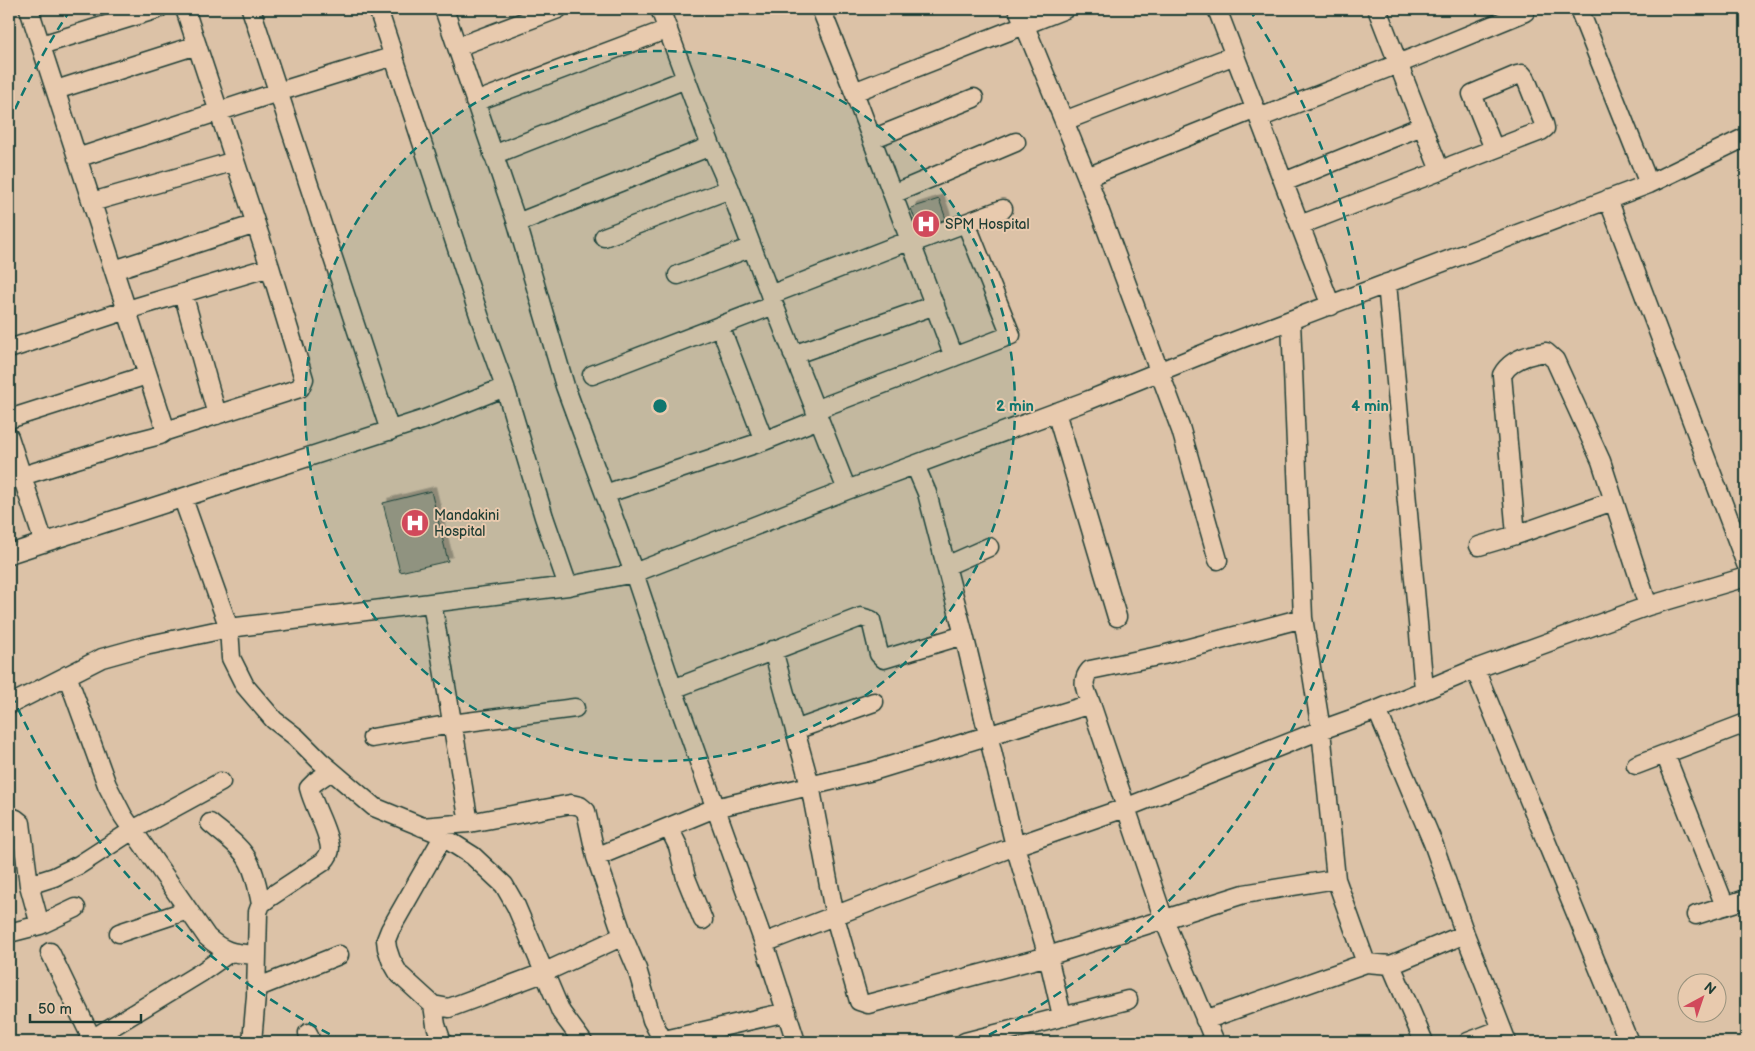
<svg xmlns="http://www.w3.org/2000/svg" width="1755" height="1051" viewBox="0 0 1755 1051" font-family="'Balsamiq Sans',sans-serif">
<defs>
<filter id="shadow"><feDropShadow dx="4.5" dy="-4.5" stdDeviation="0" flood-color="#0004"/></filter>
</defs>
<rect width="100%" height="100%" fill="#dcc2a7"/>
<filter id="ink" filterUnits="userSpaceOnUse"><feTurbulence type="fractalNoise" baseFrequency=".02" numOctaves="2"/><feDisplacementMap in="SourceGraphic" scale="10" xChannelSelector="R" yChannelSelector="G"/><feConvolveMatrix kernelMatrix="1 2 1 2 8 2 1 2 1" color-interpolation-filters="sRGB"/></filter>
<g filter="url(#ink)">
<path fill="#a29883" stroke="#1f3d34" filter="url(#shadow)" d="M 939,199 L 946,219 L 918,229 L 911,208 Z
M 431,491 L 448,561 L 400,572 L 383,503 Z"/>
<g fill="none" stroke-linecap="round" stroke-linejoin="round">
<defs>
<path id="minor" d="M 29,9 L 166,431
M 251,9 L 390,431
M 378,9 L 480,318 L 505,387 L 544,517 L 568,586
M 444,9 L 517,223 L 565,386 L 634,573 L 673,689 L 764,943 L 796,1042
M 660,9 L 711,146 L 730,189 L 774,305 L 847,490
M 821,9 L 854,92 L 954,357
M 1018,9 L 1087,177 L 1181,430 L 1218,560
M 1217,9 L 1331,306
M 1377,9 L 1440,171 L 1453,165 L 1541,131 L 1545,128 L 1544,124 L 1526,79 L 1522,74 L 1517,75 L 1472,94 L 1494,149
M 1579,9 L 1649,184
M 41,45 L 158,9
M 457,47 L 558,9
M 56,90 L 197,45
M 854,92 L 1065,9
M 475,102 L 668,29
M 1259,118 L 1398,64 L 1525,12
M 1064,121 L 1235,55
M 872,139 L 974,98
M 493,155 L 686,79
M 77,158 L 278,92 L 394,56
M 1087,177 L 1256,109
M 1284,182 L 1422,126
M 893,194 L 1016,142
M 1608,199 L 1746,564
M 92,202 L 235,161
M 517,223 L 711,146
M 1300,225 L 1440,171
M 604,237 L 730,189
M 912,243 L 1003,209
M 114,270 L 256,224
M 678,275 L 752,247
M 1387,283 L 1424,689
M 183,293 L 217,415
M 770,295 L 911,240
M 1291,321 L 1303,618 L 1321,730 L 1336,879 L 1366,963
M 720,326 L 764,441 L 819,419
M 9,349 L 127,310 L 270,267
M 793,355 L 935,305
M 592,375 L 774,305
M 815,410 L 1011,335 L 966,223
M 1056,412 L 1117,617
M 9,419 L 147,375
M 9,437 L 44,543
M 915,465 L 927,493 L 964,635 L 1015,846 L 1048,956 L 1062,1016
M 9,480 L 129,443 L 160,435 L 166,431 L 300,388 L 304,379 L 270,267 L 185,9
M 605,494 L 764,441
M 183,499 L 229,628 L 231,658 L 245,686 L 274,720 L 296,737 L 320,761 L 374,807 L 435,832 L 473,856 L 504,885 L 516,906 L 561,1012 L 583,1042
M 1516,535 L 1502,375 C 1510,360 1530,354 1546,352 L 1555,360 L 1601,461 L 1648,606
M 1479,546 L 1516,535 L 1613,501
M 9,554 L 425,419 L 505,387
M 946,566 L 989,547
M 432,603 L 469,823
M 773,650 L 810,785 L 835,917 L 859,1001 L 868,1004 L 1048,956 L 1244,894 L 1336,879
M 1475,669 L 1629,1042
M 67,675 L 107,785 L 123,816 L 207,937 C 225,953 233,953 256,955
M 673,689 L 861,617 L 871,620 L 879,654 L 884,659 L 964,635
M 9,705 L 102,658 L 145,646 L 229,628 L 568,586 L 634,573 L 847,490 L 1089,400 L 1235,341 L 1649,184 L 1746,137
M 1377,710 L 1433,843 L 1465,934 L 1507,1042
M 795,730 L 874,702
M 372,738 L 452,724 L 575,708
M 1665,754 L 1725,906
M 1636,765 L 1746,723
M 9,816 L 16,819 L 21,823 L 29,885 L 40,925
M 210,823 C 224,835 241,846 249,862 C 256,875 258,890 261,904
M 422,827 L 469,823 L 571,804 L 580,806 L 586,811 L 596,857 L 715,808 L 873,771 L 1091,704
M 669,828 L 678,846 L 686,878 L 703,920
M 443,837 L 390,930 L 386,940 L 387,948 L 391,960 L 399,974 L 433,1005 L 449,1008 L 543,973 L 623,936
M 596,857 L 623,936 L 637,969 L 652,1020 L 661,1037 L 669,1039 L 787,1012
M 29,885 L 54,877 L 79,865 L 133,830 L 221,782
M 1696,915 L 1746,899
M 9,933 L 40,925 L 76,908
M 119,933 L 188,910
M 764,943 L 1015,846 L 1125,808 L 1321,730 L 1377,710 L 1475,669 L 1648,606 L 1746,577
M 50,952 L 92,1039
M 1391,965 L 1424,1042
M 256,988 L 339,955
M 433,1005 L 436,1025 L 442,1042
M 1205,1020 L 1366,963 L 1391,965 L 1465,934
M 308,1033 L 311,1042
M 87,1042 L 202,972 L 229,953
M 252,1042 L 256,996 L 258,912 L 261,904 L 270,897 L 323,862 C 327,858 330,854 330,848 C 328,829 314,808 309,788 L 315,782 L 331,771
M 965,1042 L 1128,1000
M 1215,1042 L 1164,920 L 1091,704 C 1086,691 1080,681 1090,670 L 1163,655 L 1303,618
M 1468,1042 L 1502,1029"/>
</defs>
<use href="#minor" stroke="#1f3d34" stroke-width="21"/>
<use href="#minor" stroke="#e8caae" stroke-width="18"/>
</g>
</g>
<circle cx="660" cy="406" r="355" fill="#0f766e" fill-opacity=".12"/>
<g fill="none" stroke="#0f766e" stroke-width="2.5" stroke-dasharray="9 6">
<circle cx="660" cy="406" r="355"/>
<path d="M343 1041A710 710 0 0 1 9 689M9 123A710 710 0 0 1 71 9M1249 9A710 710 0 0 1 977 1041"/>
</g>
<defs>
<symbol id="hospital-disc" viewBox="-11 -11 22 22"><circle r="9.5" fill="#d1495b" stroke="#e8caae"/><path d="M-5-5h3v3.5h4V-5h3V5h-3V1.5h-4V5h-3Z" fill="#fff"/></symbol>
</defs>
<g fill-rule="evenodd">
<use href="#hospital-disc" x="910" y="208" width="32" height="32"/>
<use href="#hospital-disc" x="399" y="507" width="32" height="32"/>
</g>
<g text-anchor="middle" stroke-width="4" stroke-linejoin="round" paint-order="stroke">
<g font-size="14" fill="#1f3d34" stroke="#e8caae" text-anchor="start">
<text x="945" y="229">SPM Hospital</text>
<text x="434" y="520">Mandakini<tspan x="434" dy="16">Hospital</tspan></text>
</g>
</g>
<circle cx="660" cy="406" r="8" fill="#0f766e" stroke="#e8caae" stroke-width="2.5"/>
<g font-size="15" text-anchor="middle" font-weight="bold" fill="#0f766e" stroke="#e8caae" stroke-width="4" stroke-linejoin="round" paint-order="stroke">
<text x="1015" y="411">2 min</text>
<text x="1370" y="411">4 min</text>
</g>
<rect width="1755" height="1051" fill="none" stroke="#e8caae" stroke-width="30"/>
<rect x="15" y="15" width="1725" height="1021" fill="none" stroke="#1f3d34" stroke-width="2" filter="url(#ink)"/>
<g transform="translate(1702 998) rotate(40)"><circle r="24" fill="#e8caae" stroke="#98927d"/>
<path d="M0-4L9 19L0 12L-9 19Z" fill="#d1495b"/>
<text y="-8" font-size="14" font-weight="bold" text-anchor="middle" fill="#1f3d34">N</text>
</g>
<path d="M30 1014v8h111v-8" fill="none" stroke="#1f3d34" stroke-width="2.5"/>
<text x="38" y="1014" font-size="15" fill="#1f3d34" stroke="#e8caae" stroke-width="4" paint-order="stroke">50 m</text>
</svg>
